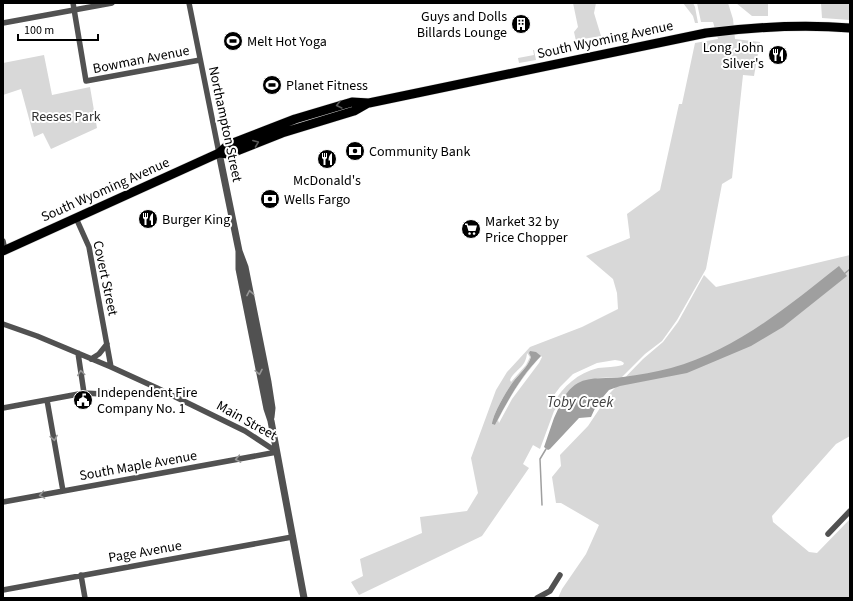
<svg xmlns="http://www.w3.org/2000/svg" width="853" height="601" viewBox="0 0 853 601" font-family="'Source Sans 3',sans-serif">
<rect width="100%" height="100%" fill="#fff"/>
<path fill="#d8d8d8" fill-rule="evenodd" d="M 573,3 L 596,3 L 594,13 L 601,36 L 583,39 L 585,49 L 578,50 L 574,32 L 578,27 Z
M 683,3 L 693,3 L 695,7 L 698,23 L 695,23 L 693,16 Z
M 697,3 L 728,3 L 733,19 L 735,39 L 760,42 L 754,76 L 743,75 L 732,178 L 722,184 L 706,269 L 677,320 L 662,341 L 645,354 L 622,377 L 598,378 L 568,392 L 554,411 L 540,449 L 533,445 L 523,464 L 529,468 L 482,536 L 359,595 L 351,582 L 363,576 L 360,559 L 422,533 L 420,517 L 467,511 L 478,493 L 471,458 L 496,390 L 507,372 L 530,347 L 582,327 L 618,309 L 617,293 L 613,279 L 586,256 L 630,238 L 627,214 L 660,190 L 679,104 L 682,104 L 695,43 L 718,39 L 713,22 L 701,22 ZM 527,353 L 530,357 L 526,365 L 511,382 L 510,380 C 515,369 526,368 527,353 ZM 541,356 L 542,357 L 539,363 L 512,399 L 499,423 L 498,420 C 510,396 523,376 541,356 ZM 541,356 C 521,376 508,400 495,425 L 492,424 C 493,414 507,390 513,382 C 519,374 528,367 531,357 ZM 615,360 L 621,361 L 624,363 L 623,365 C 615,367 606,367 598,368 C 578,373 563,386 553,404 L 549,404 L 551,399 L 560,387 L 573,374 L 597,363 Z
M 736,3 L 769,3 L 768,3 L 768,16 L 752,16 Z
M 821,3 L 850,3 L 850,20 L 822,18 Z
M 533,50 L 534,50 L 536,60 L 519,63 L 518,58 L 534,55 Z
M 44,55 L 52,95 L 90,87 L 97,128 L 51,149 L 43,133 L 34,137 L 21,89 L 3,95 L 3,63 Z
M 850,255 L 850,436 L 836,444 L 772,516 L 773,522 L 809,552 L 817,553 L 850,519 L 850,598 L 558,598 L 562,589 L 586,554 L 599,525 L 561,503 L 556,503 L 552,477 L 561,466 L 560,455 L 588,426 L 610,393 L 643,359 L 663,342 L 678,322 L 704,275 L 716,287 Z"/>
<path fill="#9f9f9f" d="M 839,266 L 847,276 L 783,327 L 751,346 L 687,373 L 620,386 L 609,390 L 597,404 L 591,417 L 579,418 L 550,449 L 548,450 L 544,447 L 554,418 L 559,407 L 558,405 C 564,397 569,388 578,383 C 590,376 610,379 623,377 C 639,375 656,372 671,368 C 735,351 788,306 839,266 Z
M 530,351 L 536,352 L 541,356 C 521,376 508,400 495,425 L 492,424 C 493,414 507,390 513,382 C 519,374 528,367 531,357 L 529,353 Z"/>
<g fill="none" stroke-linecap="round" stroke-linejoin="round">
<path stroke="#9f9f9f" stroke-width="1.5" d="M 844,274 L 850,269
M 542,505 L 540,459 L 546,449"/>
<defs>
<path id="primary" d="M 219,153 L 229,154 L 282,133 L 354,111 L 368,103
M 3,251 L 219,153 L 228,145 L 295,119 L 352,102 L 369,103 L 706,33 C 754,27 802,24 850,28"/>
</defs>
<use href="#primary" stroke="#dbdbdb" stroke-width="10"/>
<path stroke="#515151" stroke-width="5.5" d="M 73,3 L 86,81 L 200,60
M 189,3 L 219,153
M 3,23 L 112,3
M 76,218 L 89,247 L 111,367
M 3,241 L 5,250
M 3,324 L 37,336 L 111,367 L 157,388 L 245,431 L 277,452
M 78,353 L 84,393
M 91,359 L 99,354 L 107,344
M 47,400 L 63,491
M 3,408 L 84,393 L 102,394 L 114,391
M 3,502 L 277,452
M 828,534 L 850,511
M 81,575 L 85,598
M 3,590 L 292,537
M 537,598 L 550,591 L 560,575"/>
<path stroke="#515151" stroke-width="7" d="M 219,153 L 239,251 L 245,267 L 268,382 L 272,408 L 271,417
M 239,251 L 239,269 L 267,409 L 271,421 L 304,598"/>
<use href="#primary" stroke="#000" stroke-width="9"/>
</g>
<defs><path id="oneway-chevron" d="M-2-3.5L2.5 0L-2 3.5" fill="none" stroke-width="1.6" stroke-linecap="round" stroke-linejoin="round"/></defs>
<g stroke="#595959">
<use href="#oneway-chevron" transform="translate(339 105) rotate(166)"/>
<use href="#oneway-chevron" transform="translate(256 143) rotate(-22)"/>
</g>
<g stroke="#979797">
<use href="#oneway-chevron" transform="translate(250 293) rotate(-101)"/>
<use href="#oneway-chevron" transform="translate(259 372) rotate(79)"/>
<use href="#oneway-chevron" transform="translate(81 373) rotate(-98)"/>
<use href="#oneway-chevron" transform="translate(54 438) rotate(80)"/>
<use href="#oneway-chevron" transform="translate(238 459) rotate(170)"/>
<use href="#oneway-chevron" transform="translate(42 495) rotate(170)"/>
</g>
<defs>
<symbol id="building-disc" viewBox="-11 -11 22 22"><circle r="9.5" fill="#000" stroke="#fff"/><path d="M-4-6H4V6H1V3H-1V6H-4ZM-2.5-4.3h1.7v1.8h-1.7ZM.8-4.3h1.7v1.8H.8ZM-2.5-1h1.7V.8h-1.7ZM.8-1h1.7V.8H.8Z" fill="#fff"/></symbol>
<symbol id="stadium-disc" viewBox="-11 -11 22 22"><circle r="9.5" fill="#000" stroke="#fff"/><path d="M0-5a6.5 5 0 1 0 0 10a6.5 5 0 1 0 0-10ZM-3.5-1.8h7v3.6h-7Z" fill="#fff"/></symbol>
<symbol id="restaurant-disc" viewBox="-11 -11 22 22"><circle r="9.5" fill="#000" stroke="#fff"/><path d="M-5-6h1v4h1v-4h1v4h1v-4h1v5L-1.5 .5V6h-2V.5L-5-1ZM5-6V6H3V1.5H1.5Q1.5-4 5-6Z" fill="#fff"/></symbol>
<symbol id="bank-disc" viewBox="-11 -11 22 22"><circle r="9.5" fill="#000" stroke="#fff"/><path d="M-6-4H6V4H-6ZM0-2.3a2.3 2.3 0 1 0 0 4.6a2.3 2.3 0 1 0 0-4.6Z" fill="#fff"/></symbol>
<symbol id="supermarket-disc" viewBox="-11 -11 22 22"><circle r="9.5" fill="#000" stroke="#fff"/><path d="M-6-5.5h2.5l.6 2H6L4.5 2H-2.5L-4.4-4H-6ZM-1.5 3.2a1.3 1.3 0 1 0 .1 0ZM3 3.2a1.3 1.3 0 1 0 .1 0Z" fill="#fff"/></symbol>
<symbol id="civic-disc" viewBox="-11 -11 22 22"><circle r="9.5" fill="#000" stroke="#fff"/><path d="M-.6-6.5H3V-4.5H.6V-3L4-1V1h2V6H-6V1h2V-1L-.6-3ZM-1.2 2.5V6h2.4V2.5Z" fill="#fff"/></symbol>
</defs>
<g fill-rule="evenodd">
<use href="#building-disc" x="510" y="13" width="22" height="22"/>
<use href="#stadium-disc" x="222" y="30" width="22" height="22"/>
<use href="#restaurant-disc" x="767" y="44" width="22" height="22"/>
<use href="#stadium-disc" x="261" y="74" width="22" height="22"/>
<use href="#bank-disc" x="344" y="140" width="22" height="22"/>
<use href="#restaurant-disc" x="316" y="148" width="22" height="22"/>
<use href="#bank-disc" x="259" y="188" width="22" height="22"/>
<use href="#restaurant-disc" x="137" y="208" width="22" height="22"/>
<use href="#supermarket-disc" x="460" y="218" width="22" height="22"/>
<use href="#civic-disc" x="72" y="389" width="22" height="22"/>
</g>
<g text-anchor="middle" stroke-width="4" stroke-linejoin="round" paint-order="stroke">
<g font-size="14" fill="#000" stroke="#fff" text-anchor="start">
<text x="507" y="21" text-anchor="end">Guys and Dolls<tspan x="507" dy="16">Billards Lounge</tspan></text>
<text x="247" y="46">Melt Hot Yoga</text>
<text x="764" y="52" text-anchor="end">Long John<tspan x="764" dy="16">Silver's</tspan></text>
<text x="286" y="90">Planet Fitness</text>
<text x="369" y="156">Community Bank</text>
<text x="327" y="185" text-anchor="middle">McDonald's</text>
<text x="284" y="204">Wells Fargo</text>
<text x="162" y="224">Burger King</text>
<text x="485" y="226">Market 32 by<tspan x="485" dy="16">Price Chopper</tspan></text>
<text x="97" y="397">Independent Fire<tspan x="97" dy="16">Company No. 1</tspan></text>
</g>
<g font-size="14" fill="#000" stroke="#fff">
<text transform="translate(605 39) rotate(-12)" y="5">South Wyoming Avenue</text>
<text transform="translate(141 59) rotate(-11)" y="5">Bowman Avenue</text>
<text transform="translate(226 124) rotate(78)" y="5">Northampton Street</text>
<text transform="translate(105 189) rotate(-24)" y="5">South Wyoming Avenue</text>
<text transform="translate(106 278) rotate(78)" y="5">Covert Street</text>
<text transform="translate(247 420) rotate(29)" y="5">Main Street</text>
<text transform="translate(138 465) rotate(-10)" y="5">South Maple Avenue</text>
<text transform="translate(145 551) rotate(-10)" y="5">Page Avenue</text>
</g>
<g font-size="14" fill="#2f2f2f" stroke="#fff">
<text x="66" y="121">Reeses Park</text>
</g>
<g font-size="15" font-style="italic" fill="#404040" stroke="#fff">
<text x="580" y="407">Toby Creek</text>
</g>
</g>
<rect width="853" height="601" fill="none" stroke="#000000" stroke-width="8"/>
<path d="M18 34v6h80v-6" fill="none" stroke="#000000" stroke-width="2"/>
<text x="24" y="34" font-size="12" fill="#000000" stroke="#ffffff" stroke-width="3" paint-order="stroke">100 m</text>
</svg>
